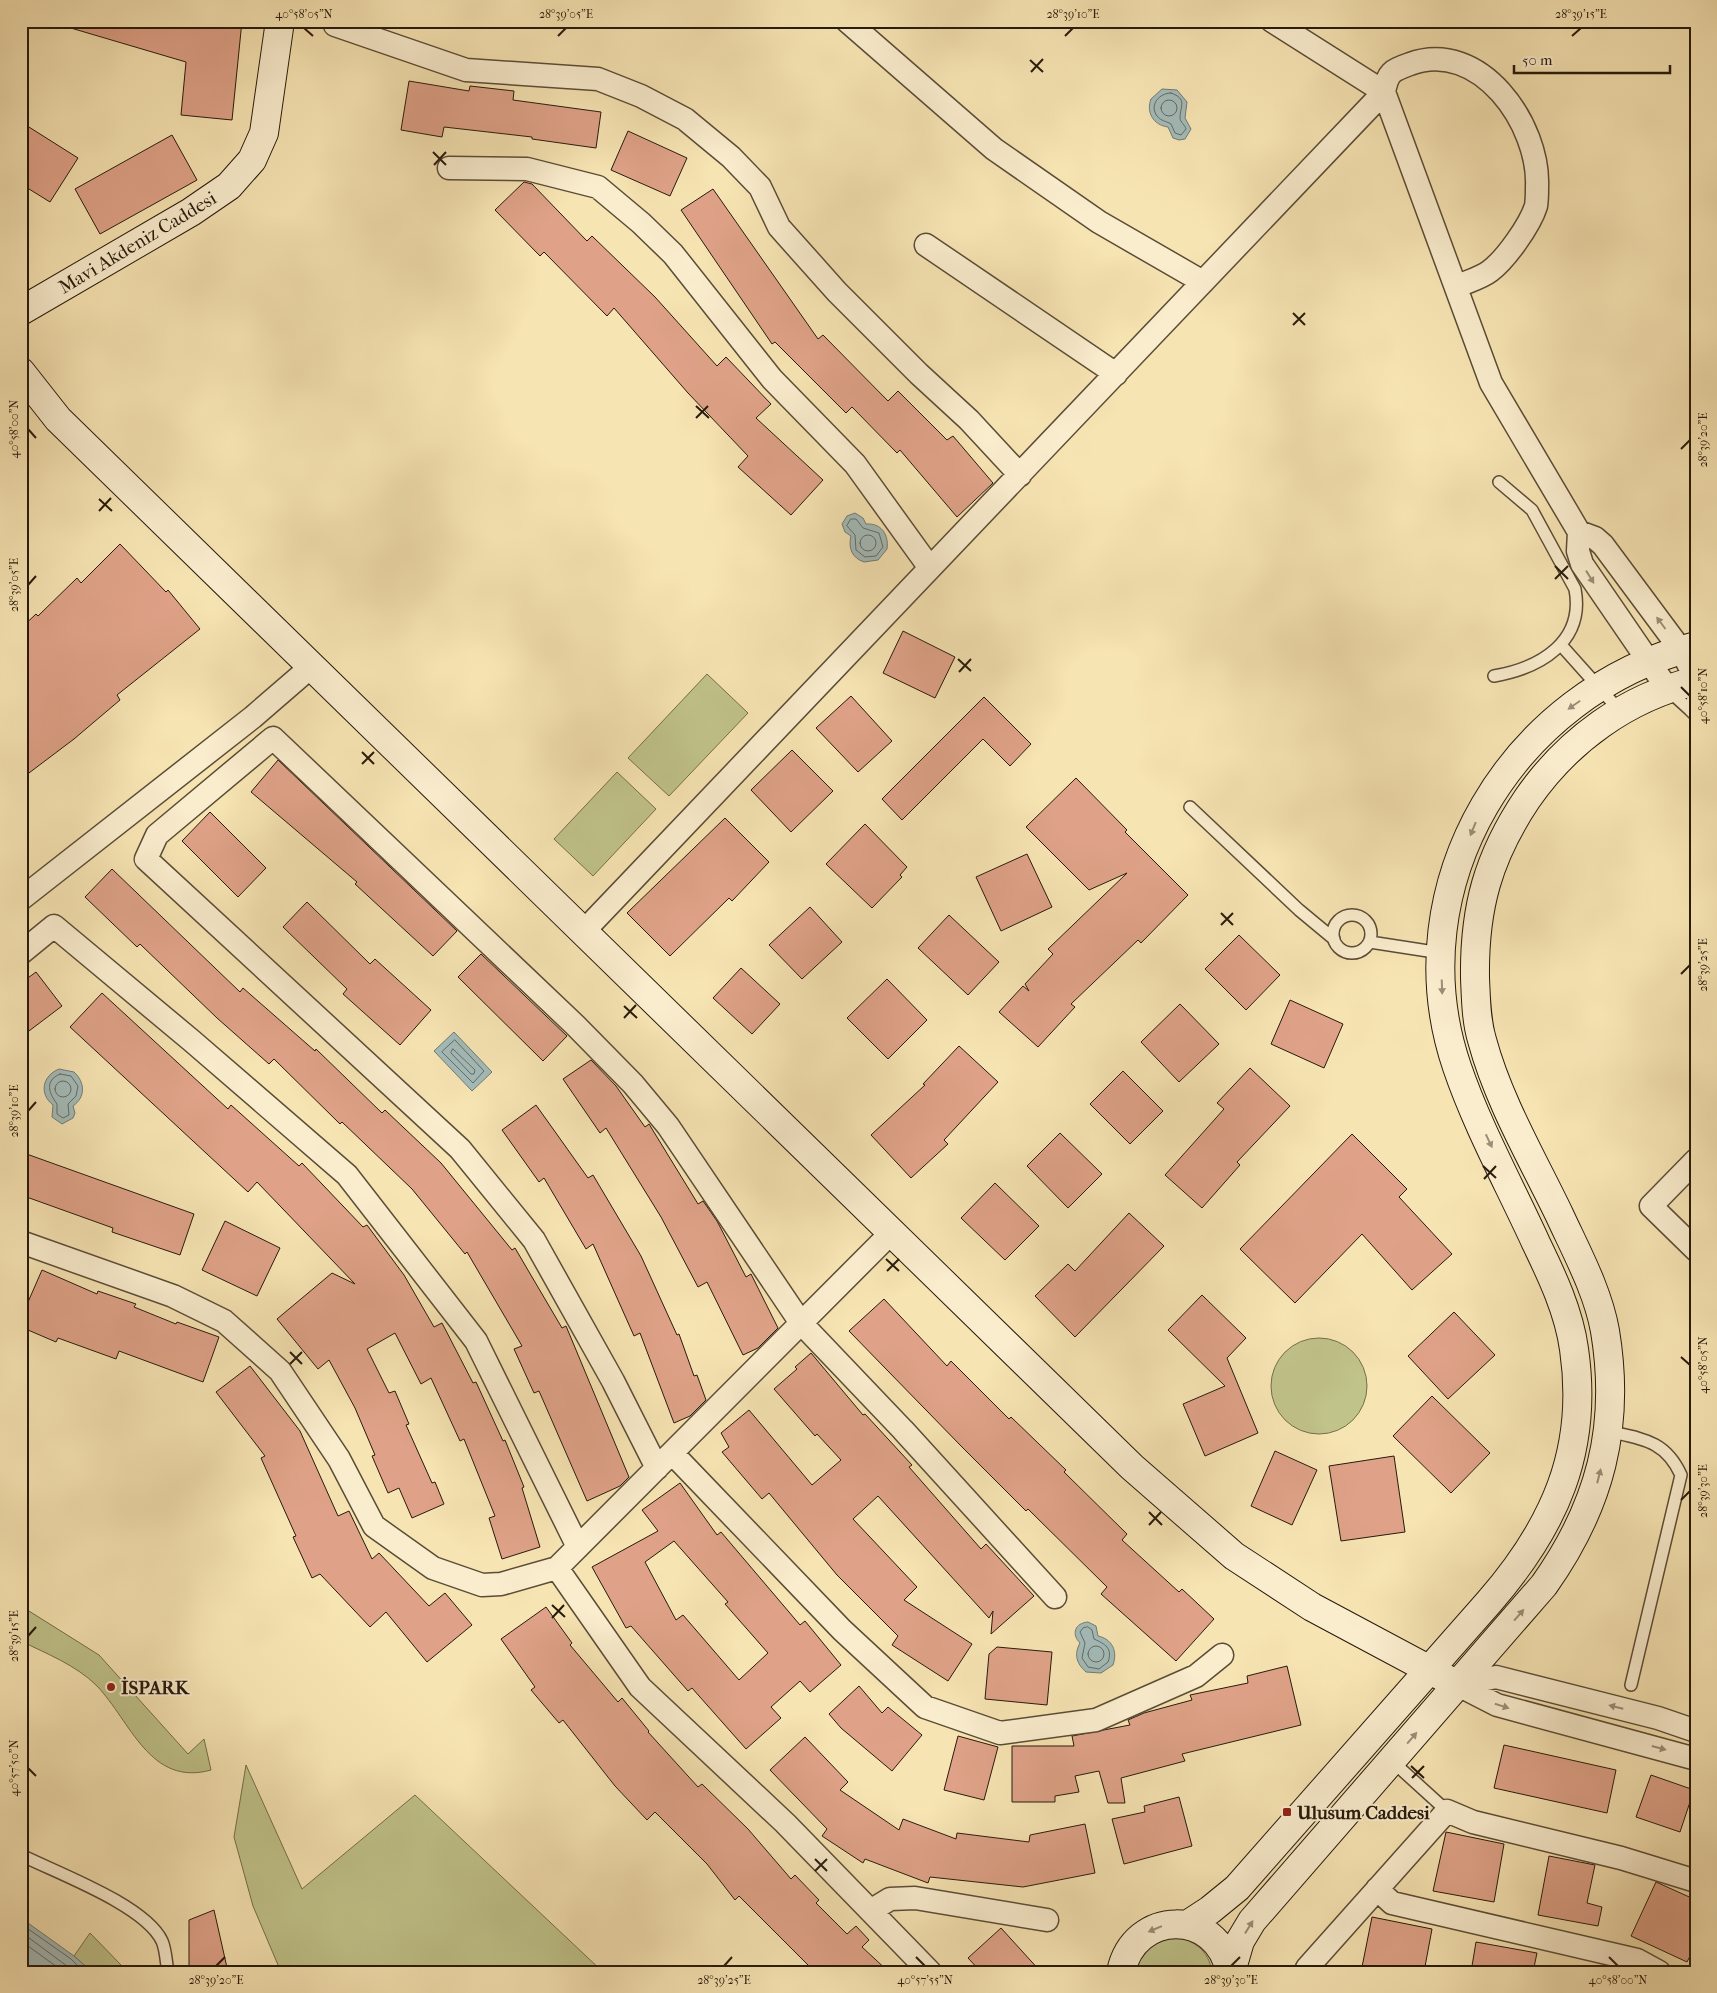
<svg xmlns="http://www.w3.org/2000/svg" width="1717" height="1993" viewBox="0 0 1717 1993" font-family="'IM FELL French Canon',serif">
<rect width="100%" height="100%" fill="#f7e4b3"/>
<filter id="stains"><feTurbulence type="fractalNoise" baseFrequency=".004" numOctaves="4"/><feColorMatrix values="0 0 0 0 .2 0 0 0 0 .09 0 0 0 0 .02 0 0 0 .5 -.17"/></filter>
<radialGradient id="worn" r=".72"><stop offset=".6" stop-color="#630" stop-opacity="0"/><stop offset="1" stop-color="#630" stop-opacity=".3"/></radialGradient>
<path fill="#c0c38a" stroke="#746e4b" d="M 707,674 L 748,713 L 669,796 L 628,758 Z
M 617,772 L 656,809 L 593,876 L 554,839 Z
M1271 1386a48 48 0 1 1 96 0a48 48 0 1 1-96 0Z
M 21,1606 L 99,1655 L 188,1754 L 204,1739 L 211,1770 C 150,1787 131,1722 97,1686 C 76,1665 47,1654 21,1641 Z
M 246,1765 L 302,1889 L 415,1795 L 603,1972 L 281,1972 L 253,1906 L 234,1837 Z
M 90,1933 L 122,1966 L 124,1972 L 92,1972 L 74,1956 Z
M 1172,1937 C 1193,1939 1209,1950 1212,1972 L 1135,1972 C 1137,1950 1155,1943 1172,1937 Z"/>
<path fill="#a3bbb9" stroke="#717b74" d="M 1162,89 L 1177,90 L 1187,102 L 1185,118 L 1191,129 L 1185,139 L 1179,140 L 1173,138 L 1168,127 C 1153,125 1146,112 1151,99 Z
M 855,513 L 863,518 L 866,524 C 881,523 889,534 887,549 L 878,560 L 864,562 C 852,558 848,548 851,536 L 845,532 L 842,524 L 847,516 Z
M 454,1032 L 492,1072 L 472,1091 L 434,1051 Z
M 59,1069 L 74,1072 C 85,1082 86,1097 73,1106 L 75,1113 L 73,1118 L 62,1124 L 52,1117 L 53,1105 C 39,1094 42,1076 59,1069 Z
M 1088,1622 L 1096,1626 L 1098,1636 C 1112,1639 1118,1651 1113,1665 L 1101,1673 L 1086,1672 C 1076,1663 1074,1654 1080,1643 C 1071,1634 1075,1623 1088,1622 Z
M 21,1918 L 74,1956 L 92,1972 L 21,1972 Z"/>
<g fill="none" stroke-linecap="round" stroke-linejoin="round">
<path stroke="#656a62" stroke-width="1" d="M 1171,93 C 1188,99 1180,106 1180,118 C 1180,122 1185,125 1186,129 L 1181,135 L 1175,133 L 1171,124 C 1166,121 1161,121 1157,116 C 1149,105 1159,93 1171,93 Z
M1161 108a8 8 0 1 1 16 0a8 8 0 1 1-16 0Z
M 851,519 L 856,519 L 863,528 L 879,533 L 883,547 L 876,556 L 865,557 L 856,550 L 855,535 L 847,526 Z
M860 543a8 8 0 1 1 16 0a8 8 0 1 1-16 0Z
M 455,1040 L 484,1071 L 473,1083 L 442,1052 Z
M 453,1049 L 475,1070 L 474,1074 L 471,1074 L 451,1053 Z
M 60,1074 L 71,1076 L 78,1086 L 76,1096 L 68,1104 L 69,1115 L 63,1118 L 57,1114 L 57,1104 C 49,1093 44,1081 60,1074 Z
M55 1089a8 8 0 1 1 16 0a8 8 0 1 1-16 0Z
M 1088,1627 L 1092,1630 L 1094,1639 C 1105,1644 1113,1648 1108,1662 L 1099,1669 L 1088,1667 L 1082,1658 L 1085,1643 L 1080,1632 L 1083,1628 Z
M1088 1654a8 8 0 1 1 16 0a8 8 0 1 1-16 0Z
M 21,1924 L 71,1959 L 84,1972
M 21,1932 L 75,1972
M 21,1941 L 64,1972"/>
</g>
<path fill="#dfa288" stroke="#271a0c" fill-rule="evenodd" d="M 65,21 L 242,21 L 232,120 L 181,115 L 186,62 L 64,26 Z
M 409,81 L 469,91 L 470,86 L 514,91 L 513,100 L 601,112 L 596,148 L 532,139 L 532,137 L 444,127 L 442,137 L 401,130 Z
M 21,122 L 78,158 L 50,202 L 21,184 Z
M 628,131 L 687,158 L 670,196 L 611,170 Z
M 172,135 L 197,180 L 100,234 L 75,189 Z
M 524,182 L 532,184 L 587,241 L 592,236 L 655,297 L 717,366 L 726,357 L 771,404 L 756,418 L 823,480 L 791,515 L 738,467 L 748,456 L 688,393 L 614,308 L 607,316 L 544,252 L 540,256 L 495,210 Z
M 713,189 L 818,339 L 823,335 L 888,401 L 898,391 L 947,440 L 953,436 L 993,483 L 957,517 L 900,450 L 897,453 L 852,407 L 846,413 L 775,342 L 772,344 L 681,210 Z
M 120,544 L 166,592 L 168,590 L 200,629 L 117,695 L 120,700 L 74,739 L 21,779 L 21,628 L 36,614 L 38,616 L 77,578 L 81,583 Z
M 903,631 L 955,657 L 935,698 L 883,673 Z
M 851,696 L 892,741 L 858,772 L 816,728 Z
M 984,697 L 1031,744 L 1010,766 L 983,739 L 902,820 L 882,799 Z
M 792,750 L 833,791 L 791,832 L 751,790 Z
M 278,760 L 457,931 L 433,956 L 355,884 L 357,882 L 251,792 Z
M 1076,778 L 1127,830 L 1125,832 L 1188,895 L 1141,943 L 1138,940 L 1071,1004 L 1075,1007 L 1038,1047 L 999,1012 L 1023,986 L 1029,991 L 1025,984 L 1053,954 L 1048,949 L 1127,873 L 1089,890 L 1026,827 Z
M 210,812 L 266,868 L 238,897 L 182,841 Z
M 725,818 L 769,862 L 732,901 L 729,898 L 670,956 L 627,913 Z
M 865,824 L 907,867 L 900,875 L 902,877 L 872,908 L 826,864 Z
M 1027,854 L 1052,907 L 1001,931 L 976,877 Z
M 112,869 L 240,992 L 243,988 L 315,1051 L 316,1049 L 382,1113 L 385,1110 L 441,1163 L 512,1250 L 515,1248 L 562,1328 L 566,1326 L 629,1477 L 620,1486 L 587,1501 L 539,1391 L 534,1393 L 514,1349 L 522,1346 L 467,1252 L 465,1254 L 412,1189 L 342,1122 L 340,1124 L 274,1059 L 269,1064 L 217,1018 L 140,944 L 137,947 L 85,897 Z
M 307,902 L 370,964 L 375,959 L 431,1010 L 400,1045 L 343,994 L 347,989 L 283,927 Z
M 810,907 L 842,942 L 802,979 L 769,945 Z
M 949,915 L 999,962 L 968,995 L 918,948 Z
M 1239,935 L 1280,975 L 1246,1010 L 1205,969 Z
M 481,954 L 567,1036 L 543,1061 L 458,977 Z
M 741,968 L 780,1004 L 752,1034 L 713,998 Z
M 36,972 L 62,1006 L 21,1037 L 21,983 Z
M 887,979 L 927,1020 L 888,1059 L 847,1018 Z
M 102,993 L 228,1109 L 231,1105 L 299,1166 L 302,1163 L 363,1227 L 367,1225 L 404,1275 L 434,1327 L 442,1323 L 473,1383 L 476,1382 L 503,1441 L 505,1440 L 524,1487 L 522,1488 L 540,1547 L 502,1559 L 489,1518 L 495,1516 L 464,1439 L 460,1441 L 431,1378 L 421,1384 L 395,1333 L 367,1349 L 389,1393 L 395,1391 L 409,1424 L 406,1425 L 432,1483 L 435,1482 L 444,1504 L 412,1518 L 399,1488 L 388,1493 L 372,1456 L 375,1455 L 355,1408 L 329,1360 L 318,1369 L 277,1319 L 332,1273 L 355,1284 L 257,1182 L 248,1192 L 70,1027 Z
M 1290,1000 L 1343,1024 L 1324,1068 L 1271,1044 Z
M 1180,1004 L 1219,1044 L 1179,1082 L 1141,1042 Z
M 959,1046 L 998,1082 L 944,1140 L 948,1144 L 911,1178 L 871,1135 L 925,1085 L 923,1084 Z
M 591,1060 L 616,1086 L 645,1127 L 649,1124 L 698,1204 L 703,1201 L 717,1221 L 746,1277 L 751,1274 L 778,1328 L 758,1348 L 743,1355 L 707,1282 L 698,1287 L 661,1217 L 606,1128 L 600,1133 L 563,1079 Z
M 1250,1068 L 1290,1106 L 1237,1162 L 1240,1165 L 1202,1208 L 1165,1175 L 1224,1109 L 1217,1103 Z
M 1123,1071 L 1163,1111 L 1130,1144 L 1090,1104 Z
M 536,1105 L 588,1178 L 593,1175 L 641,1256 L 677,1335 L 679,1334 L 694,1376 L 697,1375 L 706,1400 L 690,1416 L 674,1423 L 640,1333 L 634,1336 L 593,1244 L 586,1249 L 544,1178 L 539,1182 L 502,1130 Z
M 1060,1133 L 1102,1174 L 1068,1208 L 1027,1166 Z
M 1352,1134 L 1407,1189 L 1399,1197 L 1452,1254 L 1412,1290 L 1362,1234 L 1295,1303 L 1240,1249 Z
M 21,1152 L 194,1214 L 180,1255 L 112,1232 L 113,1228 L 21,1195 Z
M 995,1183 L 1039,1226 L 1005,1260 L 961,1218 Z
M 1129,1213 L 1164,1246 L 1075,1337 L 1035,1296 L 1068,1264 L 1075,1271 Z
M 225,1221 L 280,1248 L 257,1296 L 202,1270 Z
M 42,1270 L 97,1294 L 98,1291 L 136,1304 L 134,1307 L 176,1324 L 177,1322 L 219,1337 L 203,1382 L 119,1351 L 116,1359 L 58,1338 L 56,1342 L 21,1327 L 21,1318 Z
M 1202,1295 L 1246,1338 L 1227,1358 L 1258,1433 L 1205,1456 L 1183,1404 L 1225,1386 L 1168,1330 Z
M 884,1299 L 947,1366 L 951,1361 L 1009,1419 L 1011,1417 L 1066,1470 L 1064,1472 L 1127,1534 L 1122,1540 L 1179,1592 L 1182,1589 L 1214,1619 L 1176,1661 L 1101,1594 L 1107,1587 L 1028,1509 L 1026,1511 L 962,1447 L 849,1331 Z
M 1454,1312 L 1495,1355 L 1448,1399 L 1408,1356 Z
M 811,1353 L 863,1415 L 865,1414 L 912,1465 L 909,1467 L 981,1549 L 986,1544 L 1034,1596 L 991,1634 L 993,1611 L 989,1618 L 878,1496 L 853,1519 L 917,1587 L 904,1600 L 972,1644 L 948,1681 L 892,1645 L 898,1636 L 837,1575 L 769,1493 L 762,1499 L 722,1452 L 729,1447 L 721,1433 L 749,1410 L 812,1485 L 841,1460 L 817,1434 L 815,1436 L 774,1389 L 797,1369 L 795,1367 Z
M 250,1366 L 300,1431 L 338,1516 L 349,1511 L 372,1559 L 379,1553 L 429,1606 L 445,1593 L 472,1625 L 427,1662 L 386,1612 L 370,1627 L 320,1574 L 312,1578 L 293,1537 L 296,1536 L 261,1458 L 265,1456 L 216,1392 Z
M 1432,1396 L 1490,1453 L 1451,1493 L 1393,1436 Z
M 1275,1451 L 1317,1470 L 1292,1525 L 1251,1506 Z
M 1394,1456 L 1405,1532 L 1341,1541 L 1329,1466 Z
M 680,1483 L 717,1535 L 721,1532 L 800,1625 L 805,1621 L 841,1665 L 810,1692 L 800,1681 L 771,1707 L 781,1718 L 746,1749 L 692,1688 L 688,1691 L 631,1626 L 626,1628 L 592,1567 L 658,1531 L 642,1510 ZM 674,1541 L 728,1602 L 725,1604 L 768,1653 L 739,1680 L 683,1615 L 676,1620 L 645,1562 Z
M 546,1607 L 572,1643 L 570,1645 L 618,1702 L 622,1698 L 649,1731 L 648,1732 L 698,1787 L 702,1784 L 748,1829 L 791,1879 L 795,1875 L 819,1900 L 816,1903 L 847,1934 L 856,1926 L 869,1940 L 862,1947 L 889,1972 L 815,1972 L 739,1896 L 735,1900 L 707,1864 L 655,1812 L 647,1820 L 615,1786 L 563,1720 L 559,1723 L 531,1690 L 535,1687 L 501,1639 Z
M 997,1647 L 1052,1652 L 1047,1705 L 985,1699 L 989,1654 Z
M 1287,1666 L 1301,1725 L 1182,1754 L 1185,1761 L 1121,1778 L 1125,1803 L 1108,1803 L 1099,1771 L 1075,1776 L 1079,1792 L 1055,1796 L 1055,1802 L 1012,1802 L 1012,1746 L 1074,1746 L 1072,1736 L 1130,1725 L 1128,1720 L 1144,1713 L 1192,1700 L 1190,1695 L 1248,1683 L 1247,1676 Z
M 859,1686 L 882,1713 L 888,1707 L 922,1735 L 892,1771 L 841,1728 L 829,1714 Z
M 958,1736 L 998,1747 L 984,1800 L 944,1790 Z
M 805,1737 L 848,1782 L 840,1790 L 899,1830 L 903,1819 L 956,1839 L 957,1833 L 1029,1842 L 1030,1835 L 1085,1824 L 1095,1873 L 1023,1887 L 930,1877 L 928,1883 L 865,1859 L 863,1863 L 822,1836 L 827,1829 L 770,1770 Z
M 1504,1745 L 1616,1770 L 1607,1813 L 1494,1788 Z
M 1651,1775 L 1694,1790 L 1680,1832 L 1636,1817 Z
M 1179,1797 L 1192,1846 L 1124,1864 L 1112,1819 L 1145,1812 L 1144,1806 Z
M 1446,1832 L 1504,1844 L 1494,1902 L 1433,1891 Z
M 1549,1856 L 1595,1865 L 1587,1903 L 1602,1907 L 1598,1926 L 1538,1915 Z
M 1656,1882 L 1696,1900 L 1696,1944 L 1687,1962 L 1631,1936 Z
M 214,1910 L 228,1972 L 189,1972 L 189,1920 Z
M 1372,1917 L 1432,1929 L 1424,1972 L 1361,1972 Z
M 1001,1928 L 1041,1972 L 981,1972 L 968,1958 Z
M 1476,1942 L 1537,1953 L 1533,1972 L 1471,1972 Z"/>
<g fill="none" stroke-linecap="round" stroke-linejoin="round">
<defs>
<path id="lane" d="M 1561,645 L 1620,711
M 1494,676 C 1540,668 1585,642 1575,589 L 1532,510 L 1499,482
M 1696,685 L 1690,710 L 1696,716
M 1668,690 L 1690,710
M 1190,807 L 1299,910 L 1334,939
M1333 934a19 19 0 1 1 38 0a19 19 0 1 1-38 0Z
M 1370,942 L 1441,953
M 1607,1431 C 1642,1439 1665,1440 1681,1475 L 1631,1685
M 1392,1761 L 1447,1811
M 21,1855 C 57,1873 145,1905 162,1941 C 166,1950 166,1962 168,1972"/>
<path id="street" d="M 335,21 L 335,25 L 466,70 L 598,79 L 641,96 L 685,119 L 731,157 L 760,187 L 779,227 L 837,292 L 919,374 L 969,420 L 1020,475
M 847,21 L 994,149 L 1099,222 L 1203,282
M 1272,21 L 1384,92 L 1491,383 L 1579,532 L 1578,551 L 1582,564 L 1667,688
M 449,168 L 527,169 L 598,187 L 641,223 L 673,254 L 772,379 L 855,464 L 930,568
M 926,245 L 1116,374
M 1579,532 L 1595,538 L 1603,545 L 1681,650 L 1696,679
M 21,899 L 253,717 L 312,666
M 584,931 L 1384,92 C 1388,72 1391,71 1410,64 C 1480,38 1540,125 1537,187 C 1537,193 1537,200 1536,206 C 1530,225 1506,259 1490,271 C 1481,278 1466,282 1456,287
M 21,953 L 54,926 L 192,1041 L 347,1175 L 476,1341 L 578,1547
M 1696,1160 L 1651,1206 L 1696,1250
M 21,1242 L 173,1296 L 224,1321 L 280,1371 L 339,1459 L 374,1526 L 433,1568 L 482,1585 L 501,1584 L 557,1568 L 892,1232
M 672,1453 L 842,1630 L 925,1707 L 1000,1733 L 1096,1720 L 1196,1676 L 1222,1655
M 657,1468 L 613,1381 L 534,1240 L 460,1149 L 146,859 L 157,835 L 273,738 L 575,1025 L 633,1084 L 668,1126 L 801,1323 L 903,1430 L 1055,1597
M 557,1568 L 640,1687 L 785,1823 L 930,1972
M 1458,1685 L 1497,1705 L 1696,1759
M 1458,1685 L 1496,1677 L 1658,1718 L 1696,1731
M 1377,1889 L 1392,1903 L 1637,1960 L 1659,1972
M 872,1910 L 890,1899 L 915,1898 L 1047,1920
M 1312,1972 L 1307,1968 L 1447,1811 L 1473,1822 L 1621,1858 L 1696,1881"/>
<path id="secondary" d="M 21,311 L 191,212 L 229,186 L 252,160 L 264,133 L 280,21
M 21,372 L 58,419 L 1132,1467 L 1234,1556 L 1312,1607 L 1458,1685
M 1187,1925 L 1210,1910 L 1237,1888 L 1489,1602 C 1554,1527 1589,1451 1574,1349 C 1569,1312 1552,1276 1536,1243 C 1510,1186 1477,1126 1457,1067 C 1395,885 1513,692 1696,646
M 1121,1972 C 1134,1909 1218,1908 1230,1972
M 1231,1972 L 1240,1941 L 1252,1921 L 1544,1585 C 1600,1506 1621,1427 1605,1331 C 1598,1291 1576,1251 1559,1214 C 1532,1158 1498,1100 1482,1040 C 1476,1020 1476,999 1475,978 C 1474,908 1488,857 1527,799 C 1567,741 1627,697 1696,681"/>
</defs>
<use href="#lane" stroke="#5b4c36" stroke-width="14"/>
<use href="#street" stroke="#5b4c36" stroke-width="25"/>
<use href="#secondary" stroke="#271a0c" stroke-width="30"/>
<use href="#lane" stroke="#faedce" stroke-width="11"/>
<use href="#street" stroke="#faedce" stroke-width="22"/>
<use href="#secondary" stroke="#faedce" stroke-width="28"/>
</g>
<defs><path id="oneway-solid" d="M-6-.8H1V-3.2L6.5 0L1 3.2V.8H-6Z" transform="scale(1.25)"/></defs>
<g fill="#9b8e77">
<use href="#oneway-solid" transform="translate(1590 577) rotate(58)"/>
<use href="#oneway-solid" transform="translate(1661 623) rotate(-127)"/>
<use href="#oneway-solid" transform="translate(1574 705) rotate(145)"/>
<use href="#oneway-solid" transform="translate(1473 829) rotate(112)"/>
<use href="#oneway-solid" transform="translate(1442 987) rotate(88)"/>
<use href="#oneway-solid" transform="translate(1489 1141) rotate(65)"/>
<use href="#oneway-solid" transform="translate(1599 1476) rotate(-76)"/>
<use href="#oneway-solid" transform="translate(1519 1615) rotate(-49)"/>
<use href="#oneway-solid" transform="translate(1502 1706) rotate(18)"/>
<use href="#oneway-solid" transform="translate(1616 1707) rotate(-166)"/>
<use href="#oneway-solid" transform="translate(1412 1738) rotate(-49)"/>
<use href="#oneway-solid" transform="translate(1659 1748) rotate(15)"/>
<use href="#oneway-solid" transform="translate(1249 1927) rotate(-58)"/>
<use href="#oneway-solid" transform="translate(1155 1929) rotate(157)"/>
</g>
<path fill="none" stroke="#271a0c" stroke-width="2" d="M 304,28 L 313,36M 558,36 L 566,28M 1065,36 L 1073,28M 1572,36 L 1581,28M 1030,60 L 1043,72M 1031,72 L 1043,59M 433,152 L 446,165M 434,165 L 446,152M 1293,313 L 1305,325M 1293,325 L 1305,313M 696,406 L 709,418M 696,418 L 708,406M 28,429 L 36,438M 1681,449 L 1690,440M 99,499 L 112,511M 99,511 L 111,498M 1555,566 L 1568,579M 1555,579 L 1568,566M 28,585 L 36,576M 958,659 L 971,671M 959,672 L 971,659M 1681,687 L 1690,696M 362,752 L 374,764M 362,764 L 374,752M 1221,913 L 1233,925M 1221,925 L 1233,913M 1681,974 L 1690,965M 624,1006 L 637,1018M 624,1018 L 636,1005M 28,1111 L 36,1102M 1483,1166 L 1496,1178M 1484,1179 L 1496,1166M 886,1259 L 899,1271M 887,1271 L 899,1259M 290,1352 L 302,1364M 1681,1357 L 1690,1365M 290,1364 L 302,1352M 1681,1500 L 1690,1491M 1149,1512 L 1162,1525M 1149,1525 L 1161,1512M 552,1605 L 565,1617M 552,1618 L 564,1605M 28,1636 L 36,1627M 1411,1766 L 1424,1778M 28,1768 L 36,1776M 1412,1778 L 1424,1766M 815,1859 L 827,1871M 815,1871 L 827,1859M 916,1957 L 925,1966M 1609,1957 L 1618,1966M 216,1966 L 225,1957M 724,1966 L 732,1957M 1231,1966 L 1240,1957"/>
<g fill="#8f2418" stroke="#faedce" stroke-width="2">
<circle cx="111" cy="1687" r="5"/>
<rect x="1282" y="1807" width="10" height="10" rx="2.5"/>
</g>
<g text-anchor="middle" stroke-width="4" stroke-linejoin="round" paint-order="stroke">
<g font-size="19" fill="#271a0c" stroke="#faedce">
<text transform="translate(137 242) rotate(-31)" y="7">Mavi Akdeniz Caddesi</text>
</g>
<g font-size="19" font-weight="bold" fill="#271a0c" stroke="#faedce" text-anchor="start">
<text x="121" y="1694">İSPARK</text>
<text x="1297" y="1819">Ulusum Caddesi</text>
</g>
</g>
<rect width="1717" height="1993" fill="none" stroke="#f7e4b3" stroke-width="55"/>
<path d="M1514 65v8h156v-8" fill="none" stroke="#271a0c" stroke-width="2.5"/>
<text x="1522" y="65" font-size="15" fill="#271a0c" stroke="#faedce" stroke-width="4" paint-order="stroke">50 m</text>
<rect x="28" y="28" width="1662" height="1938" fill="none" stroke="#271a0c" stroke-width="2"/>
<g font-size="12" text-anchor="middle" fill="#271a0c">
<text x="304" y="18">40°58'05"N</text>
<text x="566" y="18">28°39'05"E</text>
<text x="1073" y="18">28°39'10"E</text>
<text x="1581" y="18">28°39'15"E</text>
<text transform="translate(14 429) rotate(-90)" y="4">40°58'00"N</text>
<text transform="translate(1703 440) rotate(-90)" y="4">28°39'20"E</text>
<text transform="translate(14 585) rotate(-90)" y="4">28°39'05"E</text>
<text transform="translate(1703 696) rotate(-90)" y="4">40°58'10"N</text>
<text transform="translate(1703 965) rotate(-90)" y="4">28°39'25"E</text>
<text transform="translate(14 1111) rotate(-90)" y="4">28°39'10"E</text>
<text transform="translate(1703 1365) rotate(-90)" y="4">40°58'05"N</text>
<text transform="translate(1703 1491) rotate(-90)" y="4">28°39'30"E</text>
<text transform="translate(14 1636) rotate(-90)" y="4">28°39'15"E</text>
<text transform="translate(14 1768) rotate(-90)" y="4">40°57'50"N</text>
<text x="216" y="1984">28°39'20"E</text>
<text x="724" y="1984">28°39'25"E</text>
<text x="925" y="1984">40°57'55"N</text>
<text x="1231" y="1984">28°39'30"E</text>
<text x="1618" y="1984">40°58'00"N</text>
</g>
<rect width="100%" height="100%" filter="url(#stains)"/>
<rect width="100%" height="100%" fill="url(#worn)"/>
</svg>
